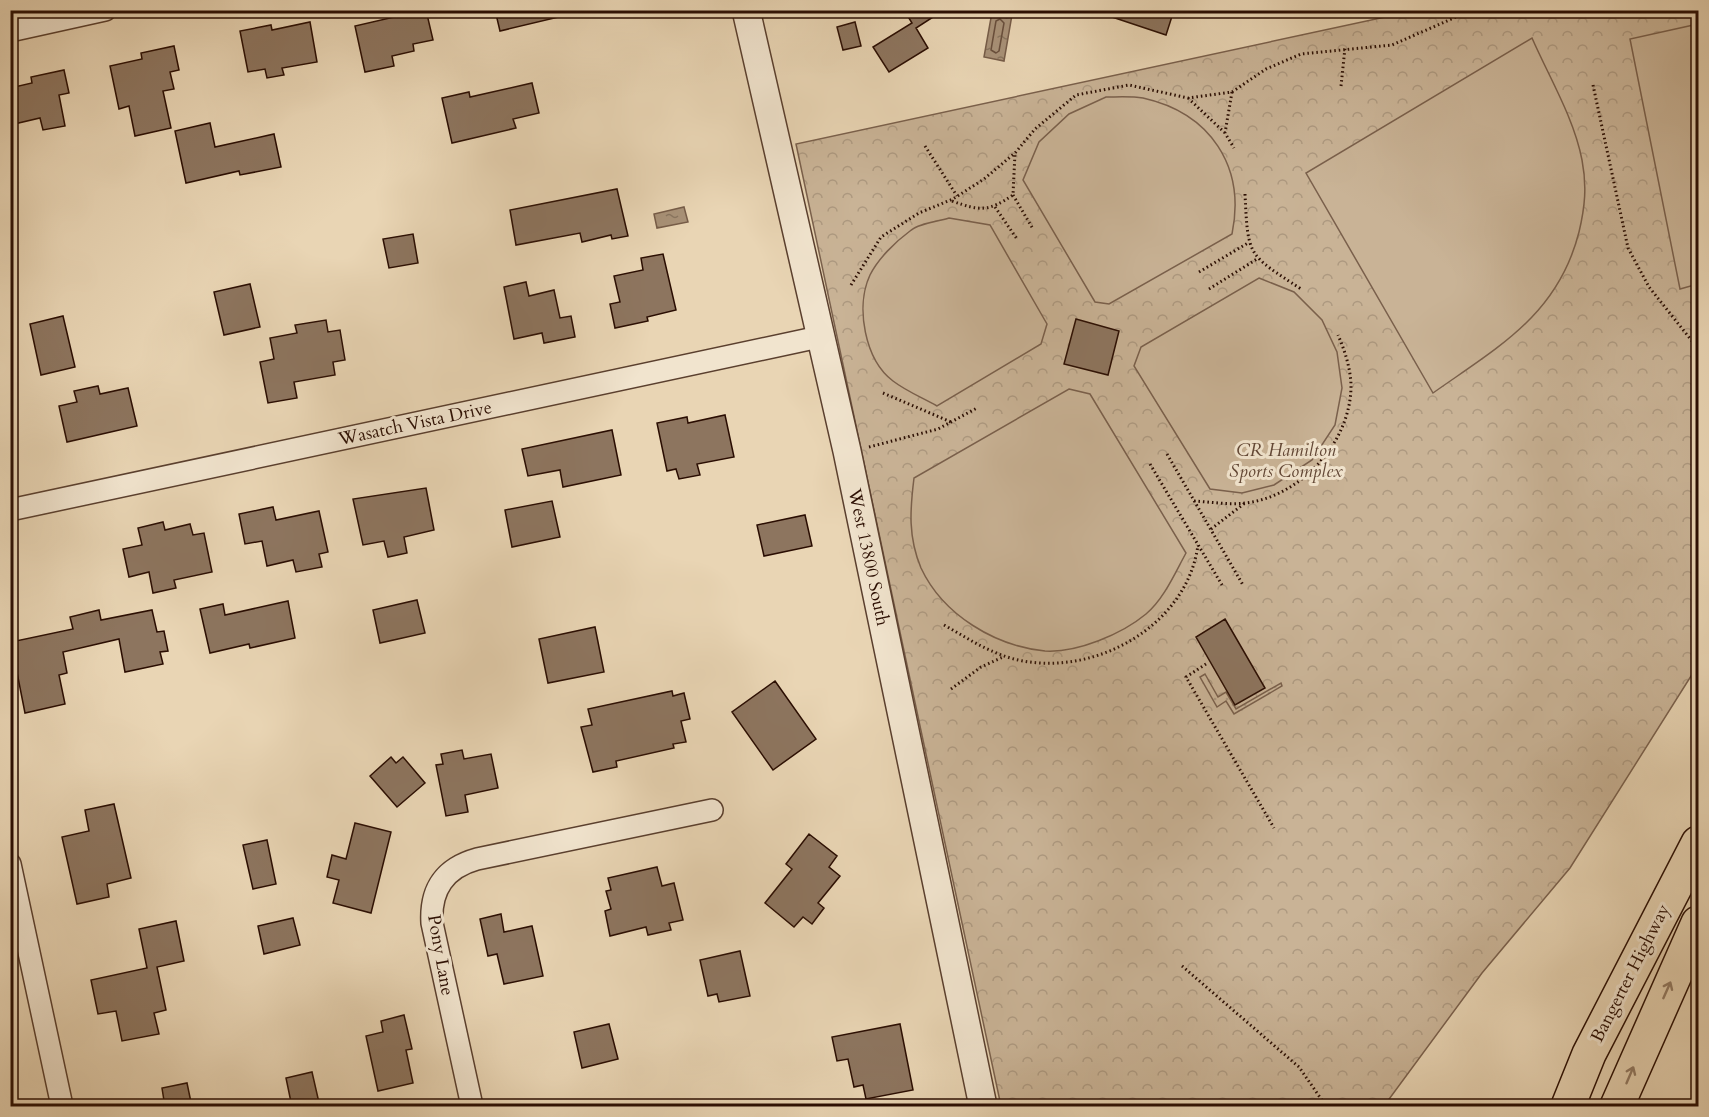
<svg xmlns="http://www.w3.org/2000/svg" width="1709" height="1117" viewBox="0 0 1709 1117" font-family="Cardo,serif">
<defs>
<pattern id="park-crowns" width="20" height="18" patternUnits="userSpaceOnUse" patternTransform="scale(1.5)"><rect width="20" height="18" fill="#c9b396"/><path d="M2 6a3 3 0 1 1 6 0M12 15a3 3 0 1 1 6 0" fill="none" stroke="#ad9980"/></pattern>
<pattern id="garden-dots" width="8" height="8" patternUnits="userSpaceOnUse" patternTransform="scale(1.5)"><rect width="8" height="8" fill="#c9b396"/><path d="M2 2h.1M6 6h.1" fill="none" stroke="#ad9980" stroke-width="1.8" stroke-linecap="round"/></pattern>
<pattern id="water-ripples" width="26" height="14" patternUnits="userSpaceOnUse" patternTransform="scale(1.5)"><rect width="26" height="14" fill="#a89177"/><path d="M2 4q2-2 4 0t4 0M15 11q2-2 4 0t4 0" fill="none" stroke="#89755f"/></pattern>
</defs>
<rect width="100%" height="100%" fill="#e9d5b4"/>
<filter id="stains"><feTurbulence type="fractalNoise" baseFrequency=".00333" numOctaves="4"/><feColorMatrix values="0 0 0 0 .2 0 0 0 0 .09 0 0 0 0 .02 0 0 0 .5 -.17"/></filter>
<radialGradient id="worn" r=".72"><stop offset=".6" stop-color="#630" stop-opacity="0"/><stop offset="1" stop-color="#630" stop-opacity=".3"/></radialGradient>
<path fill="url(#park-crowns)" stroke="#7a604c" stroke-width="1.5" d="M 1413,11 L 1698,11 L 1698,665 L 1570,868 L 1482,973 L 1384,1106 L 1001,1106 L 796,144 Z"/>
<path fill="url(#garden-dots)" stroke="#7a604c" stroke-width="1.5" d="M 1205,674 L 1218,697 L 1226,692 L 1236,709 L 1281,683 L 1282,686 L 1234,714 L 1226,701 L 1217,707 L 1200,677 Z"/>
<path fill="#c9b396" stroke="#7a604c" stroke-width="1.5" d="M 1698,24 L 1698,284 L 1680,289 L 1630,39 Z
M 1532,38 C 1549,77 1574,118 1582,160 C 1587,186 1585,207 1579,232 C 1558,315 1498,347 1433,393 L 1306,173 Z
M 1106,97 C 1117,97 1131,96 1143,98 C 1210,113 1246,166 1232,234 L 1109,304 L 1095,302 L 1023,180 L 1039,142 L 1069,114 Z
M 949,218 L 990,225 L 1047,324 L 1041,344 L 937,406 C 923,398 906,391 893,381 C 865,360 855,307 870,275 C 878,259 895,242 910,231 C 919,223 937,222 949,218 Z
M 1259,278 L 1294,292 L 1322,320 L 1337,352 L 1342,388 L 1335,425 L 1312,460 L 1274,485 L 1242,493 L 1210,489 L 1134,366 L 1141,347 Z
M 1069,389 L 1090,394 L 1186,553 C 1175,573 1164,599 1146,614 C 1122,634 1077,653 1045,651 C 995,646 943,615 921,568 C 908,537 910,510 914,478 Z"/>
<path fill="url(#water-ripples)" stroke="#765c48" stroke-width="1.5" d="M 992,12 L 1012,15 L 1004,61 L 984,57 Z
M 684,207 L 688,222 L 657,228 L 654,214 Z"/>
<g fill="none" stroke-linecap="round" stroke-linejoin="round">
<path stroke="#694f3c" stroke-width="1.5" d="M 1000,19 L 1004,23 L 999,51 L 996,53 L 991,50 L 996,21 Z"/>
</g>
<path fill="#8d755f" stroke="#2a0d02" stroke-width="1.5" d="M 402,10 L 426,10 L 433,40 L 413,44 L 414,51 L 392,56 L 394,66 L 365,72 L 355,26 L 403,15 Z
M 495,10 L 562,10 L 563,16 L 500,31 Z
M 904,10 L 944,10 L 916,28 L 928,48 L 889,72 L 873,47 L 912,23 Z
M 1101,10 L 1174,10 L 1166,35 L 1100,13 Z
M 310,22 L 317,62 L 282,68 L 284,75 L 267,78 L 265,69 L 248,72 L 240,31 L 271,25 L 272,30 Z
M 855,22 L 861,46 L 843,50 L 837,27 Z
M 174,46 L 179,70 L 170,72 L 174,89 L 163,91 L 171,128 L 135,136 L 129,106 L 119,109 L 110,66 L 142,59 L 141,53 Z
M 64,70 L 69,93 L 59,95 L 65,126 L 43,130 L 40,118 L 10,125 L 10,88 L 32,83 L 31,77 Z
M 532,83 L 539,113 L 513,119 L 516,128 L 452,143 L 442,98 L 469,92 L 470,97 Z
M 210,123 L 215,147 L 274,134 L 281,167 L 240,175 L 239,171 L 186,183 L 175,131 Z
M 617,189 L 628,236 L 612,239 L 611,235 L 582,242 L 580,233 L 516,245 L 510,210 Z
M 413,234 L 418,263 L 389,268 L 383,239 Z
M 663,254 L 676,310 L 647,317 L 648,321 L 615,328 L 610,304 L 620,302 L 614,276 L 643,270 L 641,258 Z
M 526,282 L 529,296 L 554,290 L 560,318 L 571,316 L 575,337 L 544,343 L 542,333 L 514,339 L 504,287 Z
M 250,284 L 260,327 L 224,335 L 214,292 Z
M 63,316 L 75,367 L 41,375 L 30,324 Z
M 1076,319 L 1119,331 L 1108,375 L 1064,364 Z
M 326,320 L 328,332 L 340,330 L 345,360 L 333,362 L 335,375 L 294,382 L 297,398 L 268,403 L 260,362 L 274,359 L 270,338 L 297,333 L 295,325 Z
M 98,386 L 100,394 L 128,388 L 137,426 L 67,442 L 59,406 L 77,402 L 74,391 Z
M 725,415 L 734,457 L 697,464 L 700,475 L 679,479 L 676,469 L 667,471 L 657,423 L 687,417 L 688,423 Z
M 612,430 L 621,475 L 563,487 L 560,470 L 528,476 L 522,449 Z
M 426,488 L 434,530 L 404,537 L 407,553 L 388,557 L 384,541 L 363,545 L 353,499 Z
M 552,501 L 560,537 L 512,547 L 505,510 Z
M 273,507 L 276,520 L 319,511 L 328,552 L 319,554 L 322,567 L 296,572 L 293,560 L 267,566 L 262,541 L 245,544 L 239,514 Z
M 805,515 L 812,546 L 764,556 L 757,525 Z
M 163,522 L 165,530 L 190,524 L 193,535 L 204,533 L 212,572 L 174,580 L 176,588 L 153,593 L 149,572 L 129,577 L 123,549 L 142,545 L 138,528 Z
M 417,600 L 425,633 L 380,643 L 373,610 Z
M 288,601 L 295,638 L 250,648 L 249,644 L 210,653 L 200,609 L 223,604 L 225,615 Z
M 99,610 L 101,620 L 152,610 L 157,632 L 164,631 L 168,651 L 160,652 L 163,664 L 125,672 L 119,639 L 63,652 L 67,673 L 59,675 L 65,704 L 25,713 L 11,642 L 73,629 L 70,617 Z
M 1225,619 L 1265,688 L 1235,705 L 1196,637 Z
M 595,627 L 604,672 L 548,683 L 539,639 Z
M 775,681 L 816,739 L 773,770 L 732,712 Z
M 672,691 L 673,696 L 684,693 L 690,719 L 681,721 L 686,742 L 673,744 L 674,748 L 616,761 L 617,767 L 593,772 L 581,727 L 592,725 L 588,709 Z
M 462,750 L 464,759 L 491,754 L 498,788 L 465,795 L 468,812 L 446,816 L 436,765 L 443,764 L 441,754 Z
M 391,757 L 396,763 L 403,757 L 425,783 L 397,807 L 370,776 Z
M 114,804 L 131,878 L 107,884 L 109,897 L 77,904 L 62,837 L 89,831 L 85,810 Z
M 355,823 L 391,832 L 371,913 L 333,903 L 339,880 L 327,877 L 332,855 L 346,859 Z
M 809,834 L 837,856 L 829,867 L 840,876 L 818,903 L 824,908 L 812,924 L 803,917 L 794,927 L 765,903 L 792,869 L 786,864 Z
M 267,840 L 276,884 L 253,889 L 243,845 Z
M 657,867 L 662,886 L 674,883 L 683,920 L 669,923 L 671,930 L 648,935 L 646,927 L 610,936 L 605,911 L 611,909 L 606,891 L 611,890 L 608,878 Z
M 501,914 L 504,932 L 532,926 L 543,976 L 504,984 L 497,954 L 488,956 L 480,919 Z
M 293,918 L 300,945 L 264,954 L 258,926 Z
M 176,921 L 184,961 L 157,967 L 166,1010 L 154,1013 L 159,1034 L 122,1041 L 116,1011 L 98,1014 L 91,980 L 147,968 L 139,929 Z
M 740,951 L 750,996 L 719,1002 L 717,994 L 708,996 L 700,960 Z
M 404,1015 L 412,1049 L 406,1050 L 413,1083 L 378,1091 L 366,1036 L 383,1032 L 381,1021 Z
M 609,1024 L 618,1059 L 582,1068 L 574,1032 Z
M 900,1024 L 913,1090 L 866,1099 L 863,1085 L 854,1087 L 848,1059 L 837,1061 L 832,1037 Z
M 312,1072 L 320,1107 L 292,1107 L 286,1078 Z
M 187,1083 L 192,1107 L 165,1107 L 162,1088 Z"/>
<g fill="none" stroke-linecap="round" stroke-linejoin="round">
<defs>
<path id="minor" d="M 10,31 L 105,10
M 10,510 L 819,337
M 10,864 L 62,1106
M 472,1106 L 432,923 C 430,889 445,868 477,859 L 712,810"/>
<path id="tertiary" d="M 746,10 L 847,451 L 983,1106"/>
<path id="motorway" d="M 1568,1106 L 1589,1054 L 1698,843
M 1617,1106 L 1698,923"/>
</defs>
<use href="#minor" stroke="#5a3f2e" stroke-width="24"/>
<use href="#tertiary" stroke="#5a3f2e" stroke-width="30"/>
<use href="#motorway" stroke="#2a0d02" stroke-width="36"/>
<path stroke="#2a0d02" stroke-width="3" stroke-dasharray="1.5 3" stroke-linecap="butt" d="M 1593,85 L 1628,248 L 1649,287 L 1692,341
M 1341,86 L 1345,48
M 1232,92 L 1225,133 L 1234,148
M 1188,98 L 1225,133
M 925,146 L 957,196
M 1245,194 C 1248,258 1248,254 1301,289
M 1013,195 L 1033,229
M 952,201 C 980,211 988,212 1013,195 L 1015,153
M 995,207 L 1017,239
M 1199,272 L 1248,243
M 851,285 L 881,237 L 919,213 L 953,199 L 984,179 L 1015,153 L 1035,129 L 1076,95 L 1129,85 L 1188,98 L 1232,92 L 1266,69 L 1301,54 L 1392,45 L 1472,10
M 1209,289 L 1257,259
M 883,393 L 951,422
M 869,447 L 938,429 L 977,408
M 1167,454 L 1243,585
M 1150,464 L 1222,585
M 1194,501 C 1211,502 1229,505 1245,503 C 1301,497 1352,441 1351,384 C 1350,367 1345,351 1338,335
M 1211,529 L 1245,503
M 944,625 C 967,638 988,652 1014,659 C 1092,679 1187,627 1198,545
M 1206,664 L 1186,677 L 1274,828
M 951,689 L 981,667 L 1003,657
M 1182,966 L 1299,1067 L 1326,1106"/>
<use href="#minor" stroke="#f1e4ce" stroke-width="21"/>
<use href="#tertiary" stroke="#f1e4ce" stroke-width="27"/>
<use href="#motorway" stroke="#e9d5b4" stroke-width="33"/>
</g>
<defs><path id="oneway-shaft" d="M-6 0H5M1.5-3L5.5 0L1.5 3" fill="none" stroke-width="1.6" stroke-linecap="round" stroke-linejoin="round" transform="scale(1.5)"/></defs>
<g stroke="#937b64">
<use href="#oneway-shaft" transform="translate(1667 990) rotate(-66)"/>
<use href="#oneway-shaft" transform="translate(1630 1075) rotate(-67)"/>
</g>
<g text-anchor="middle" stroke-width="6" stroke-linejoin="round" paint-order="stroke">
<g font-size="18" fill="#2a0d02" stroke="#f1e4ce">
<text transform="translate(415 423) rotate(-12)" y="6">Wasatch Vista Drive</text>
<text transform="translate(869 557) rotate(78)" y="6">West 13800 South</text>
<text transform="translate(441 955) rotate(80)" y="6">Pony Lane</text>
<text transform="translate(1630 973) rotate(-63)" y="6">Bangerter Highway</text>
</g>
<g font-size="18" font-style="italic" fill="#624736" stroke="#f1e4ce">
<text x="1286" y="456">CR Hamilton<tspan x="1286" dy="21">Sports Complex</tspan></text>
</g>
</g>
<rect width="1709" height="1117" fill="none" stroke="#e9d5b4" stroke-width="36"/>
<rect x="12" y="12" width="1685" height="1093" fill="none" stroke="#2a0d02" stroke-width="3"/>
<rect x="18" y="18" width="1673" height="1081" fill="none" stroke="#2a0d02" stroke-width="1.5"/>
<rect width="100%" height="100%" filter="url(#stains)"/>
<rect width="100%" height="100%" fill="url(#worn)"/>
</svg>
